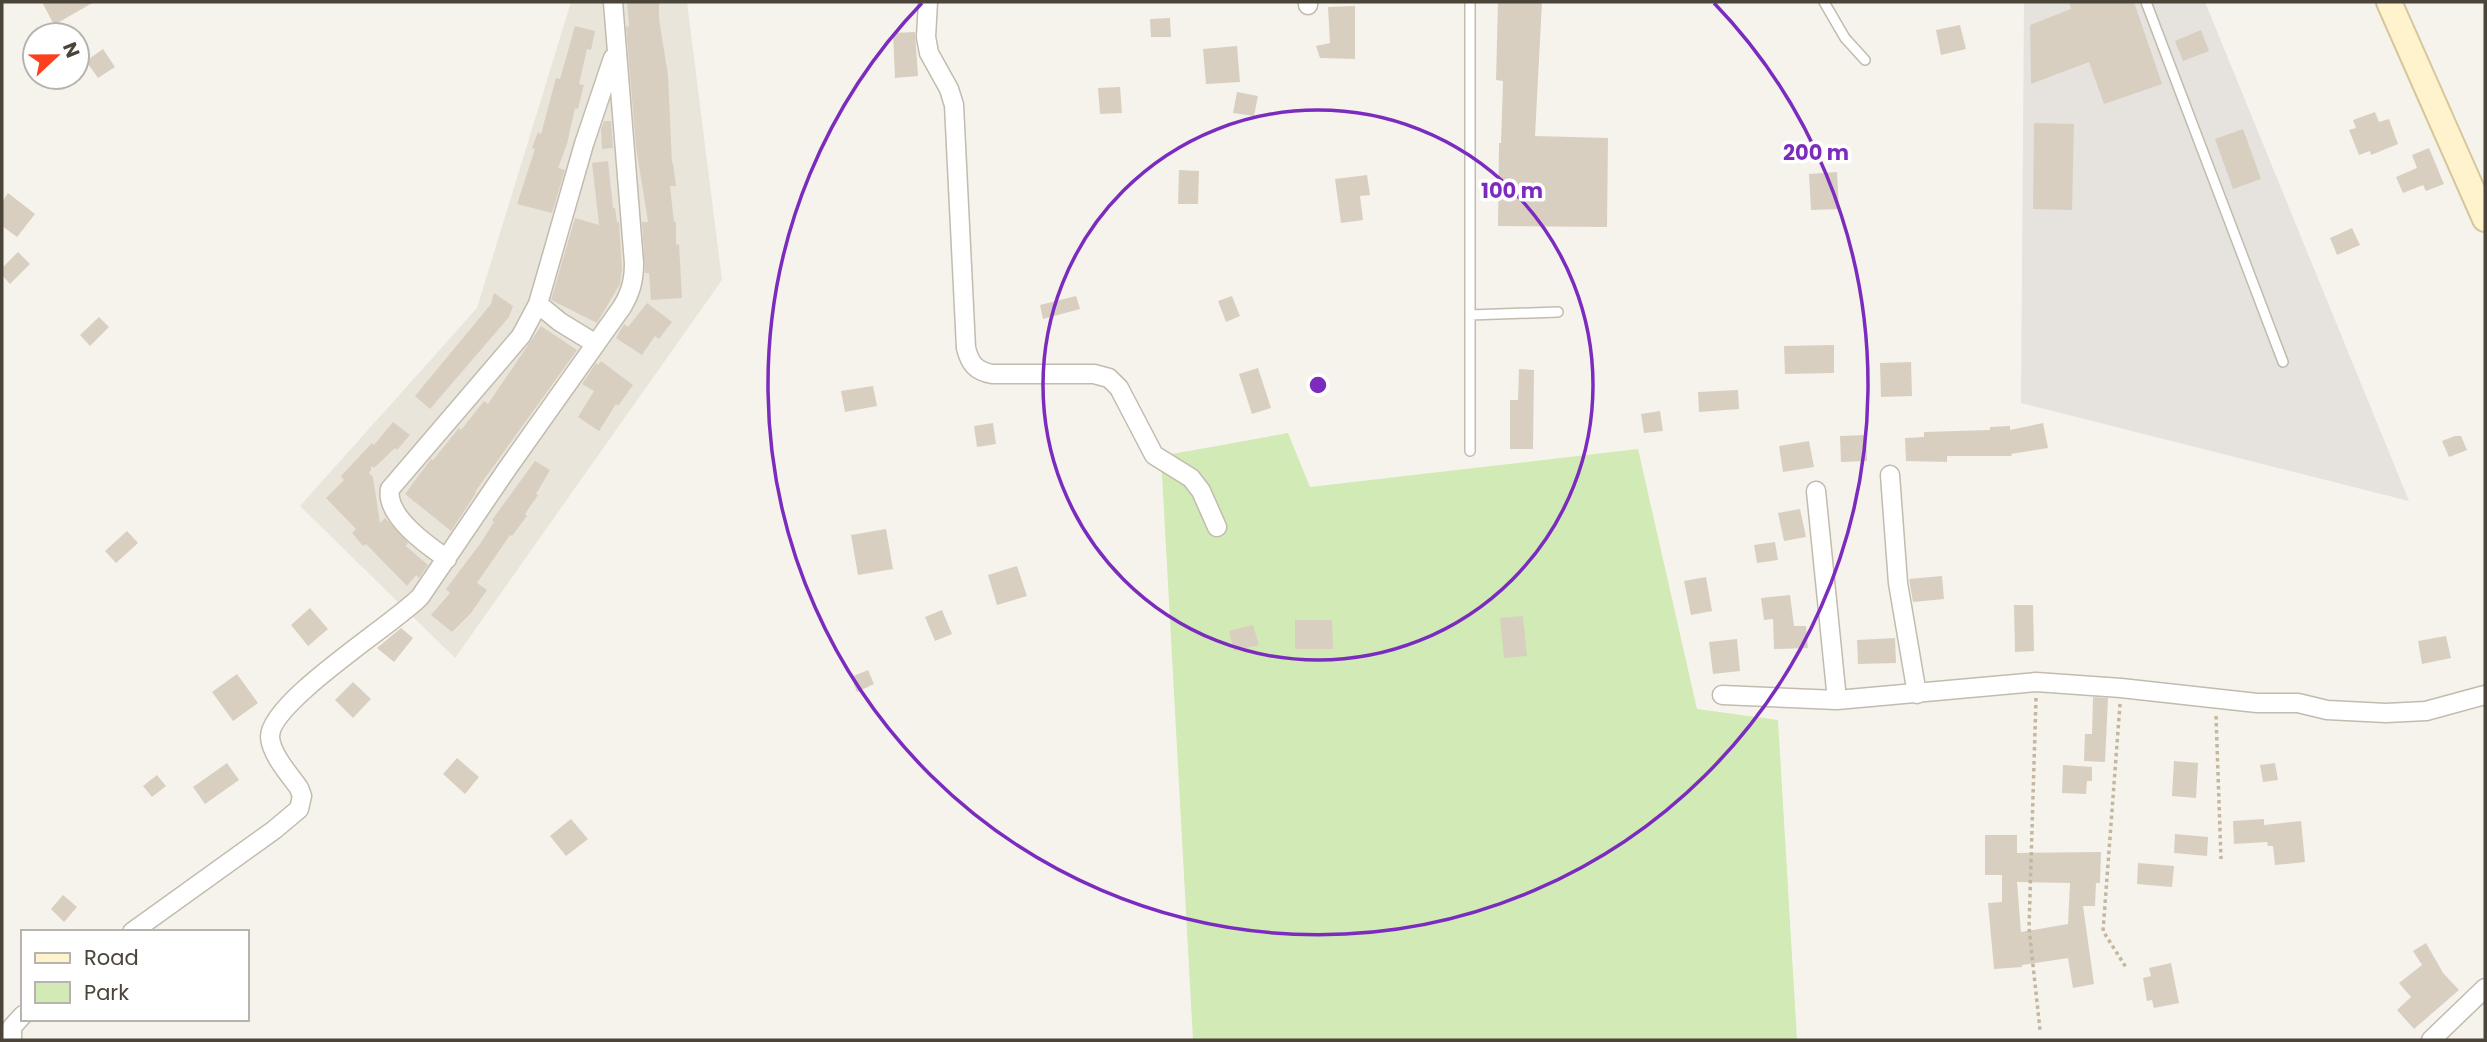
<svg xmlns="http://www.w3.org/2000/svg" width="2487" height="1042" viewBox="0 0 2487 1042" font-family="Poppins,sans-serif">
<rect width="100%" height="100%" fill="#f6f3ec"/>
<path fill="#eae5da" d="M 571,2 L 687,2 L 722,280 L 455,658 L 300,506 L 477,308 Z"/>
<path fill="#e6e2dd" d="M 2024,2 L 2205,2 L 2409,501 L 2021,403 Z"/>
<path fill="#d2eab5" d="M 1288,433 L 1310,487 L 1638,449 L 1697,709 L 1778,720 L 1797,1040 L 1193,1040 L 1161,456 Z"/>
<path fill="#d8cfc1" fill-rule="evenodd" d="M 42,2 L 94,2 L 54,25 Z
M 627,2 L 659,2 L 659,19 L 668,75 L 672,163 L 673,163 L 676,186 L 670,186 L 674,222 L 676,222 L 676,245 L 679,244 L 682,298 L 651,300 L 649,273 L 645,273 L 642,222 L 648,222 L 636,147 L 626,27 L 629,26 Z
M 1498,2 L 1542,2 L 1535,136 L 1608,138 L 1607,227 L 1498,226 L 1499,143 L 1501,143 L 1503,81 L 1496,80 Z
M 2069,2 L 2134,2 L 2162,84 L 2104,104 L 2089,62 L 2031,84 L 2030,25 L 2071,9 Z
M 1355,6 L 1355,59 L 1320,58 L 1316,46 L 1330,43 L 1328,7 Z
M 1170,18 L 1171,37 L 1151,37 L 1150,19 Z
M 1960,25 L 1966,49 L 1941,55 L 1936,30 Z
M 575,26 L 595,31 L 591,50 L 587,49 L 579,84 L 584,85 L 578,109 L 575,108 L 567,144 L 558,168 L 565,170 L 552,213 L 517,204 L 535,149 L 532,148 L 538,132 L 541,134 L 556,78 L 560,79 Z
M 2201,30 L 2209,51 L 2183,61 L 2175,41 Z
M 915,32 L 918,76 L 895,78 L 893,33 Z
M 1237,46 L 1240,82 L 1206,84 L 1203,49 Z
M 103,49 L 115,67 L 98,78 L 86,61 Z
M 1120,87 L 1122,113 L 1100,114 L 1098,88 Z
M 1237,92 L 1258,96 L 1254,116 L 1233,113 Z
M 2375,112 L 2379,122 L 2389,119 L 2398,144 L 2371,155 L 2370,151 L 2359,155 L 2349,130 L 2356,128 L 2353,120 Z
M 604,121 L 611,121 L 613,148 L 602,149 L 601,129 Z
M 2034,123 L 2074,124 L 2072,210 L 2033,209 Z
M 2243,129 L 2261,179 L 2233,189 L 2215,139 Z
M 2429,148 L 2444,184 L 2426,191 L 2423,185 L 2403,193 L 2396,177 L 2417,168 L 2412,155 Z
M 608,161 L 613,208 L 615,208 L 617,222 L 619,222 L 622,269 L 620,284 L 597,323 L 551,300 L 575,218 L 599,225 L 592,163 Z
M 1179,170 L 1199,171 L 1198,204 L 1178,204 Z
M 1837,172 L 1839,209 L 1811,210 L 1809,174 Z
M 1367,175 L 1370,195 L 1360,196 L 1363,220 L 1341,223 L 1335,179 Z
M 8,193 L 35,214 L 17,237 L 2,226 L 2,202 Z
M 2352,228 L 2360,245 L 2337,255 L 2330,238 Z
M 18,252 L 30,264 L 10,284 L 2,275 L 2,268 Z
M 494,293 L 513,306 L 509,317 L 430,409 L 415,396 L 491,304 Z
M 1076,296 L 1080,309 L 1043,319 L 1040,305 Z
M 1232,296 L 1240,316 L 1226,322 L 1218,301 Z
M 647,303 L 672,322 L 659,339 L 655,336 L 642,355 L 616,338 L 624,324 L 628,327 Z
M 99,317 L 109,327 L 90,346 L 80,335 Z
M 541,326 L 577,350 L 475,492 L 476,493 L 451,531 L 405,494 L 431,459 L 433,460 L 459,428 L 461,430 L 484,401 L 488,404 Z
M 1834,345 L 1834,373 L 1785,374 L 1784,346 Z
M 601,361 L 633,385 L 618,406 L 616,404 L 599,431 L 578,417 L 594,391 L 582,384 L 596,363 L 598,365 Z
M 1911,362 L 1912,396 L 1881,397 L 1880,363 Z
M 1258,368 L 1271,408 L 1252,414 L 1239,374 Z
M 1519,369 L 1534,370 L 1533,449 L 1510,449 L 1510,400 L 1518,400 Z
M 873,386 L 877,406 L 845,412 L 841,391 Z
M 1738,390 L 1739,409 L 1699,412 L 1698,392 Z
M 1660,411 L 1663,431 L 1644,433 L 1641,414 Z
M 393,422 L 410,435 L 397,450 L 395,448 L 374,468 L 371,466 L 371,470 L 369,473 L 373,477 L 380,523 L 385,518 L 408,543 L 406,546 L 428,565 L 419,578 L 416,575 L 407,586 L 366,544 L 363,546 L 352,533 L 356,529 L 326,498 L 344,480 L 341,476 L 372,443 L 374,445 Z
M 993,423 L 996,444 L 977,447 L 974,426 Z
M 2043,423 L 2048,448 L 2011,454 L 2012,456 L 1947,456 L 1947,462 L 1906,461 L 1905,438 L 1924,437 L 1924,432 L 1990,430 L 1990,427 L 2010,426 L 2010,430 Z
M 1866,435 L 1867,461 L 1841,462 L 1840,436 Z
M 2455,436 L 2461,436 L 2467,450 L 2449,457 L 2442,441 Z
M 1809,441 L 1814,467 L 1783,472 L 1779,446 Z
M 535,461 L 550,470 L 536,494 L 538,495 L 525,514 L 527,516 L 512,536 L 510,535 L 477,583 L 487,590 L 471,613 L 452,632 L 431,615 L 450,593 L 446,589 L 480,544 L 494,522 L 492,520 Z
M 1800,509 L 1806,537 L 1784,541 L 1778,513 Z
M 886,529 L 893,569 L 858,575 L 851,535 Z
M 127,531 L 138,543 L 116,563 L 105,551 Z
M 1775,542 L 1778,560 L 1757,563 L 1754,545 Z
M 1017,566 L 1027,596 L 997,605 L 988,575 Z
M 1942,576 L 1944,599 L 1913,602 L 1909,579 Z
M 1706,577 L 1712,611 L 1691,615 L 1684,581 Z
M 1790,595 L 1794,626 L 1806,626 L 1808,648 L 1774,649 L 1773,619 L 1764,620 L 1761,598 Z
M 2014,605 L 2033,605 L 2034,651 L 2015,652 Z
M 310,608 L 328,629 L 308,646 L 291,625 Z
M 942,610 L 952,634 L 935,641 L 925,617 Z
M 1523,616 L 1527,656 L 1504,658 L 1500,618 Z
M 1295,620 L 1332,620 L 1333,649 L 1295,649 Z
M 1253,625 L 1259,645 L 1234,651 L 1229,631 Z
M 401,628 L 413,638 L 394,662 L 377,648 Z
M 2446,636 L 2451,658 L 2422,664 L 2418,641 Z
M 1895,638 L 1896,663 L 1858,664 L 1857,640 Z
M 1737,639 L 1740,671 L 1713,674 L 1709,642 Z
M 868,670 L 874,684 L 857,692 L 851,677 Z
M 237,674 L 258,703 L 233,721 L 212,692 Z
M 353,682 L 371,699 L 353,718 L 335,700 Z
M 2093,697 L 2108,698 L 2105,762 L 2084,761 L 2085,734 L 2092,734 Z
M 457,758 L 479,777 L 465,794 L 443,774 Z
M 2174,761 L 2198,763 L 2196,798 L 2172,796 Z
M 227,763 L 239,780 L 205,804 L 193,787 Z
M 2275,763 L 2278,780 L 2263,782 L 2260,765 Z
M 2063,765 L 2092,767 L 2092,781 L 2087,781 L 2086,794 L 2062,793 Z
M 157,775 L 166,786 L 152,797 L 143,786 Z
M 571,819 L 588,839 L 566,856 L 550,836 Z
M 2264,819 L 2264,825 L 2301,821 L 2305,862 L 2275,865 L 2273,846 L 2268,846 L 2267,842 L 2234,844 L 2233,821 Z
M 2175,834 L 2208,837 L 2207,856 L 2174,853 Z
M 1985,835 L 2017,835 L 2017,853 L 2101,852 L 2100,883 L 2096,883 L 2095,906 L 2083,906 L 2094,984 L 2073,988 L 2068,958 L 2022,965 L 2022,967 L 1994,969 L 1988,903 L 2002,902 L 2002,875 L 1985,875 ZM 2017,882 L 2070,883 L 2068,924 L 2021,932 Z
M 2138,863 L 2174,866 L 2172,887 L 2137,884 Z
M 63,895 L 77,907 L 64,922 L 51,909 Z
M 2426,943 L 2443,973 L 2459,990 L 2414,1029 L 2397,1010 L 2411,997 L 2399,983 L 2422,965 L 2413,951 Z
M 2171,963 L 2179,1003 L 2154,1008 L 2152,1000 L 2147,1001 L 2143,978 L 2151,976 L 2149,968 Z"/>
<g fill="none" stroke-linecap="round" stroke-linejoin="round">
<defs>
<path id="service" d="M 1824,2 L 1845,38 L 1865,60
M 2146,2 L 2283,362
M 1470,315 L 1558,312
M 1470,451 L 1470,2"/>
<path id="minor" d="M 928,2 L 926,37 L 929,53 L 949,89 L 954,105 L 966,348 C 970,364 976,371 992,374 L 1094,374 L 1109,378 L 1119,388 L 1154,455 L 1191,478 L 1201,491 L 1217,527
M 1308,2 L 1308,5
M 538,304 L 560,322 L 596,344
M 1890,475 L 1898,583 L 1917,694
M 1816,491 L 1837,700
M 447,559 C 427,545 385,516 390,489 L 521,336 L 538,304 L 584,144 L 613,58
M 1722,695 L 1837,700 L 2036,682 L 2121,688 L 2257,703 L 2298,703 L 2327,710 L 2386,713 L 2426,711 L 2485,695
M 132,932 L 274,830 L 299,809 L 302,796 L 299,788 C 289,774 271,754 270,737 C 269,702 394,624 420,597 L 507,469 L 622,307 C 631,292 634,280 634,263 L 613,2
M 12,1040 L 12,1027 L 23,1015
M 2431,1040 L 2485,988"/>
<path id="secondary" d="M 2389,2 L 2485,219"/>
</defs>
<use href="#service" stroke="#c2bbae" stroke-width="12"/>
<use href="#minor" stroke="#c2bbae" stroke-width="21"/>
<use href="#secondary" stroke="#d6c79b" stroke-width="28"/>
<path stroke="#c4b79f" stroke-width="3.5" stroke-dasharray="3.5 3.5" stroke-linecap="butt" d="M 2036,698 L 2029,928 L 2040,1030
M 2120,704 L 2103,931 L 2127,969
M 2216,716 L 2221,859"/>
<use href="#service" stroke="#fff" stroke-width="9"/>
<use href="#minor" stroke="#fff" stroke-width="18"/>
<use href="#secondary" stroke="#fff3cd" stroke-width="24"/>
</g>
<g fill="none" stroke="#7b2cbf" stroke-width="3.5">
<circle cx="1318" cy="385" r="275"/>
<path d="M1714 3A550 550 0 1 1 922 3"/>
</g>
<circle cx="1318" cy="385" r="10" fill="#7b2cbf" stroke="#fff" stroke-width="3.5"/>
<g font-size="21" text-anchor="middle" font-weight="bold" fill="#7b2cbf" stroke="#fff" stroke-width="7" stroke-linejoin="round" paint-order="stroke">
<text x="1816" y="160">200 m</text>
<text x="1512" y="198">100 m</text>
</g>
<rect width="2487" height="1042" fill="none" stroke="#4b4439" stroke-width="7"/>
<rect x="21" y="930" width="228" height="91" fill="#ffffff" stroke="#b7b4b0" stroke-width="2"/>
<rect x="35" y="953" width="35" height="10" fill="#fff3cd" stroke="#b7b4b0" stroke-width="2"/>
<text x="84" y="965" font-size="21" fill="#4b4439">Road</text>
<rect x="35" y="982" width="35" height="21" fill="#d2eab5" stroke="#b7b4b0" stroke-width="2"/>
<text x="84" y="1000" font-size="21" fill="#4b4439">Park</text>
<g transform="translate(56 56) rotate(68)"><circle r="33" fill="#ffffff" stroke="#b7b4b0" stroke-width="2"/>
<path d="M0-5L12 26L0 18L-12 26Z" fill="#fc3f1d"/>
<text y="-10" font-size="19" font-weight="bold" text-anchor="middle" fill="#4b4439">N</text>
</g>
</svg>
